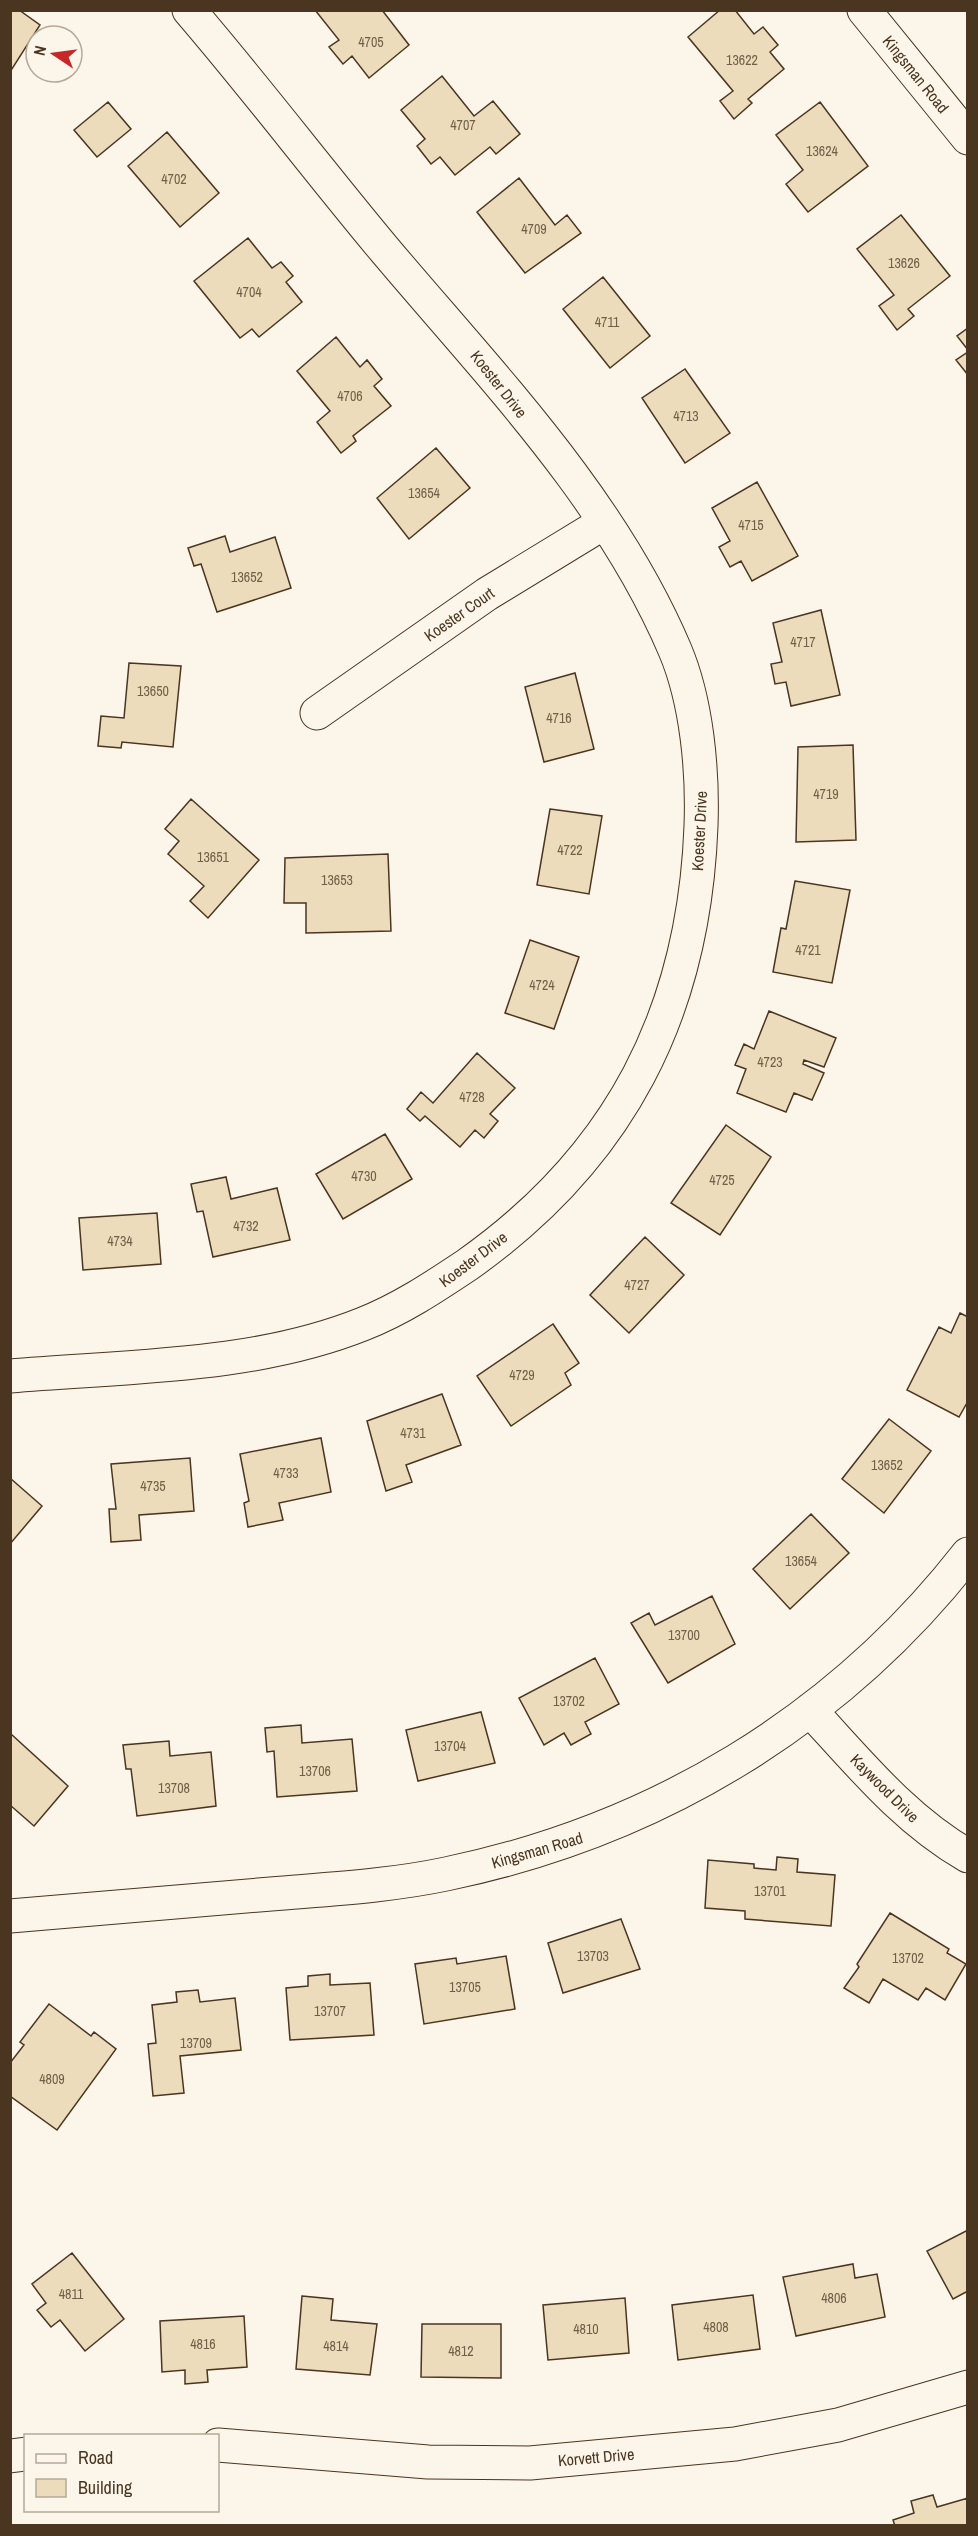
<svg xmlns="http://www.w3.org/2000/svg" width="978" height="2536" viewBox="0 0 978 2536" font-family="'Archivo Narrow',sans-serif">
<rect width="100%" height="100%" fill="#fbf6e9"/>
<path fill="#ecdcbc" stroke="#4a3520" stroke-width="1.5" d="M 10,10 L 19,10 L 40,25 L 10,72 Z
M 315,10 L 382,10 L 409,45 L 369,78 L 352,56 L 343,64 L 329,47 L 339,40 Z
M 720,10 L 735,10 L 754,34 L 763,27 L 778,45 L 770,52 L 784,69 L 748,99 L 752,103 L 734,119 L 720,101 L 733,91 L 688,37 Z
M 442,76 L 474,116 L 493,101 L 520,134 L 496,154 L 490,147 L 455,175 L 440,157 L 431,164 L 417,146 L 425,139 L 401,110 Z
M 108,102 L 131,129 L 97,157 L 74,130 Z
M 820,102 L 868,166 L 808,212 L 786,184 L 803,170 L 776,135 Z
M 167,132 L 219,193 L 180,227 L 128,166 Z
M 519,178 L 555,225 L 567,215 L 581,233 L 525,273 L 477,212 Z
M 901,215 L 950,276 L 908,309 L 914,316 L 897,330 L 879,306 L 894,295 L 857,249 Z
M 248,238 L 272,268 L 281,262 L 293,276 L 286,282 L 302,302 L 259,337 L 252,329 L 240,338 L 194,281 Z
M 603,277 L 650,336 L 610,368 L 563,309 Z
M 968,328 L 968,350 L 957,336 Z
M 336,337 L 360,367 L 367,360 L 382,379 L 374,386 L 391,406 L 353,436 L 356,441 L 341,453 L 317,422 L 330,411 L 297,371 Z
M 968,352 L 968,375 L 956,360 Z
M 685,369 L 730,433 L 685,463 L 642,398 Z
M 436,448 L 470,488 L 409,539 L 377,498 Z
M 757,482 L 798,556 L 752,581 L 741,561 L 730,567 L 719,547 L 730,541 L 712,508 Z
M 225,536 L 230,552 L 275,537 L 291,588 L 217,612 L 201,564 L 194,566 L 188,548 Z
M 821,610 L 840,695 L 791,706 L 786,682 L 775,684 L 771,664 L 782,662 L 773,623 Z
M 129,663 L 181,666 L 173,747 L 122,742 L 121,748 L 98,746 L 101,716 L 124,718 Z
M 575,673 L 594,749 L 544,762 L 525,687 Z
M 853,745 L 856,840 L 796,842 L 798,747 Z
M 191,799 L 259,860 L 208,918 L 190,901 L 204,886 L 168,854 L 179,841 L 165,829 Z
M 550,809 L 602,816 L 589,894 L 537,885 Z
M 388,854 L 391,931 L 306,933 L 306,903 L 284,903 L 285,858 Z
M 795,881 L 850,890 L 832,983 L 773,972 L 781,928 L 786,929 Z
M 530,940 L 579,957 L 554,1029 L 505,1013 Z
M 769,1011 L 836,1038 L 824,1067 L 804,1060 L 803,1064 L 824,1073 L 812,1100 L 794,1093 L 786,1112 L 737,1093 L 746,1069 L 735,1065 L 744,1044 L 754,1049 Z
M 477,1053 L 515,1088 L 490,1114 L 498,1121 L 484,1138 L 475,1130 L 460,1147 L 425,1116 L 420,1121 L 407,1109 L 421,1092 L 433,1103 Z
M 726,1125 L 771,1157 L 720,1235 L 671,1203 Z
M 385,1134 L 412,1179 L 343,1219 L 316,1174 Z
M 226,1177 L 231,1199 L 277,1188 L 290,1240 L 213,1257 L 203,1211 L 197,1212 L 191,1184 Z
M 157,1213 L 161,1264 L 83,1270 L 79,1218 Z
M 645,1237 L 684,1275 L 629,1333 L 590,1295 Z
M 960,1313 L 968,1317 L 968,1401 L 959,1417 L 907,1390 L 939,1327 L 951,1333 Z
M 553,1324 L 579,1363 L 565,1373 L 571,1385 L 511,1426 L 477,1376 Z
M 442,1394 L 461,1445 L 406,1465 L 412,1482 L 386,1491 L 367,1421 Z
M 889,1419 L 931,1451 L 884,1513 L 842,1479 Z
M 321,1438 L 331,1492 L 279,1503 L 283,1520 L 248,1527 L 244,1503 L 249,1501 L 240,1454 Z
M 190,1458 L 194,1511 L 139,1515 L 141,1540 L 111,1542 L 109,1509 L 116,1509 L 111,1464 Z
M 10,1478 L 42,1506 L 10,1544 Z
M 811,1514 L 849,1553 L 790,1609 L 753,1569 Z
M 712,1596 L 735,1644 L 668,1683 L 631,1623 L 649,1613 L 655,1625 Z
M 595,1658 L 619,1704 L 585,1722 L 591,1734 L 571,1745 L 564,1733 L 544,1745 L 519,1698 Z
M 481,1712 L 495,1763 L 418,1781 L 406,1730 Z
M 301,1725 L 302,1743 L 352,1739 L 357,1791 L 277,1797 L 274,1751 L 267,1752 L 265,1728 Z
M 11,1734 L 68,1786 L 34,1826 L 10,1805 Z
M 169,1741 L 170,1756 L 211,1752 L 216,1806 L 137,1816 L 131,1769 L 126,1769 L 123,1745 Z
M 777,1857 L 798,1859 L 797,1872 L 835,1875 L 831,1926 L 745,1919 L 745,1911 L 705,1908 L 708,1860 L 754,1864 L 754,1868 L 776,1870 Z
M 890,1913 L 949,1949 L 947,1953 L 966,1964 L 945,2000 L 926,1988 L 918,2000 L 883,1979 L 869,2003 L 844,1988 L 859,1967 L 857,1964 Z
M 621,1919 L 640,1969 L 563,1993 L 548,1943 Z
M 506,1956 L 515,2009 L 424,2024 L 415,1964 L 456,1958 L 457,1964 Z
M 330,1974 L 330,1985 L 370,1983 L 374,2035 L 290,2040 L 286,1988 L 308,1986 L 308,1976 Z
M 198,1990 L 200,2002 L 235,1998 L 241,2050 L 180,2056 L 184,2093 L 153,2096 L 148,2044 L 156,2043 L 152,2005 L 177,2002 L 176,1992 Z
M 49,2004 L 91,2036 L 94,2032 L 116,2049 L 57,2130 L 10,2096 L 10,2063 L 24,2045 L 20,2042 Z
M 968,2230 L 968,2291 L 953,2299 L 927,2251 Z
M 72,2253 L 124,2319 L 85,2351 L 60,2320 L 51,2327 L 37,2310 L 46,2303 L 32,2284 Z
M 853,2264 L 855,2278 L 877,2274 L 885,2317 L 796,2336 L 783,2277 Z
M 753,2295 L 760,2349 L 678,2360 L 672,2305 Z
M 302,2296 L 333,2299 L 331,2320 L 377,2324 L 370,2375 L 296,2369 Z
M 625,2298 L 629,2353 L 548,2360 L 543,2305 Z
M 244,2316 L 247,2367 L 207,2370 L 208,2382 L 185,2384 L 185,2370 L 162,2372 L 160,2321 Z
M 422,2324 L 501,2324 L 501,2378 L 421,2377 Z
M 933,2495 L 937,2507 L 968,2498 L 968,2526 L 895,2526 L 893,2520 L 914,2513 L 911,2501 Z"/>
<g fill="none" stroke-linecap="round" stroke-linejoin="round">
<defs>
<path id="street" d="M 864,10 L 968,138
M 317,713 L 487,594 L 605,522
M 10,1376 C 128,1366 253,1368 363,1324 C 401,1309 434,1287 467,1265 C 620,1157 694,1013 701,826 C 703,771 697,702 675,650 C 610,497 490,375 384,249 C 318,170 256,88 189,10
M 810,1710 C 859,1763 904,1819 968,1856
M 10,1916 C 97,1908 184,1901 271,1894 C 330,1889 389,1886 446,1874 C 654,1831 837,1722 968,1554
M 218,2445 L 428,2462 L 530,2463 L 735,2444 L 838,2425 L 968,2387
M 10,2456 L 26,2454"/>
</defs>
<use href="#street" stroke="#4a3520" stroke-width="35"/>
<use href="#street" stroke="#fbf6e9" stroke-width="33"/>
</g>
<g text-anchor="middle" stroke-width="4.5" stroke-linejoin="round" paint-order="stroke">
<g font-size="14" fill="#725f47">
<text x="371" y="47">4705</text>
<text x="742" y="65">13622</text>
<text x="463" y="130">4707</text>
<text x="822" y="156">13624</text>
<text x="174" y="184">4702</text>
<text x="534" y="234">4709</text>
<text x="904" y="268">13626</text>
<text x="249" y="297">4704</text>
<text x="607" y="327">4711</text>
<text x="350" y="401">4706</text>
<text x="686" y="421">4713</text>
<text x="424" y="498">13654</text>
<text x="751" y="530">4715</text>
<text x="247" y="582">13652</text>
<text x="803" y="647">4717</text>
<text x="153" y="696">13650</text>
<text x="559" y="723">4716</text>
<text x="826" y="799">4719</text>
<text x="570" y="855">4722</text>
<text x="213" y="862">13651</text>
<text x="337" y="885">13653</text>
<text x="808" y="955">4721</text>
<text x="542" y="990">4724</text>
<text x="770" y="1067">4723</text>
<text x="472" y="1102">4728</text>
<text x="364" y="1181">4730</text>
<text x="722" y="1185">4725</text>
<text x="246" y="1231">4732</text>
<text x="120" y="1246">4734</text>
<text x="637" y="1290">4727</text>
<text x="522" y="1380">4729</text>
<text x="413" y="1438">4731</text>
<text x="887" y="1470">13652</text>
<text x="286" y="1478">4733</text>
<text x="153" y="1491">4735</text>
<text x="801" y="1566">13654</text>
<text x="684" y="1640">13700</text>
<text x="569" y="1706">13702</text>
<text x="450" y="1751">13704</text>
<text x="315" y="1776">13706</text>
<text x="174" y="1793">13708</text>
<text x="770" y="1896">13701</text>
<text x="593" y="1961">13703</text>
<text x="908" y="1963">13702</text>
<text x="465" y="1992">13705</text>
<text x="330" y="2016">13707</text>
<text x="196" y="2048">13709</text>
<text x="52" y="2084">4809</text>
<text x="71" y="2299">4811</text>
<text x="834" y="2303">4806</text>
<text x="716" y="2332">4808</text>
<text x="586" y="2334">4810</text>
<text x="203" y="2349">4816</text>
<text x="336" y="2351">4814</text>
<text x="461" y="2356">4812</text>
</g>
<g font-size="16" fill="#4a3520" stroke="#fbf6e9">
<text transform="translate(916 74) rotate(51)" y="6">Kingsman Road</text>
<text transform="translate(499 384) rotate(52)" y="6">Koester Drive</text>
<text transform="translate(459 614) rotate(-35)" y="6">Koester Court</text>
<text transform="translate(699 831) rotate(-87)" y="6">Koester Drive</text>
<text transform="translate(473 1259) rotate(-37)" y="6">Koester Drive</text>
<text transform="translate(885 1788) rotate(45)" y="6">Kaywood Drive</text>
<text transform="translate(537 1850) rotate(-16)" y="6">Kingsman Road</text>
<text transform="translate(596 2457) rotate(-5)" y="6">Korvett Drive</text>
</g>
</g>
<rect width="978" height="2536" fill="none" stroke="#4a3520" stroke-width="24"/>
<rect x="24" y="2434" width="195" height="78" fill="#fbf6e9" stroke="#b4a999" stroke-width="1.5"/>
<rect x="36" y="2454" width="30" height="9" fill="#fbf6e9" stroke="#b4a999" stroke-width="1.5"/>
<text x="78" y="2464" font-size="18" fill="#4a3520">Road</text>
<rect x="36" y="2479" width="30" height="18" fill="#ecdcbc" stroke="#b4a999" stroke-width="1.5"/>
<text x="78" y="2494" font-size="18" fill="#4a3520">Building</text>
<g transform="translate(54 54) rotate(283)"><circle r="28" fill="#fbf6e9" stroke="#b4a999" stroke-width="1.5"/>
<path d="M0-4.5L10 22L0 15L-10 22Z" fill="#c62828"/>
<text y="-9" font-size="16" font-weight="bold" text-anchor="middle" fill="#4a3520">N</text>
</g>
</svg>
